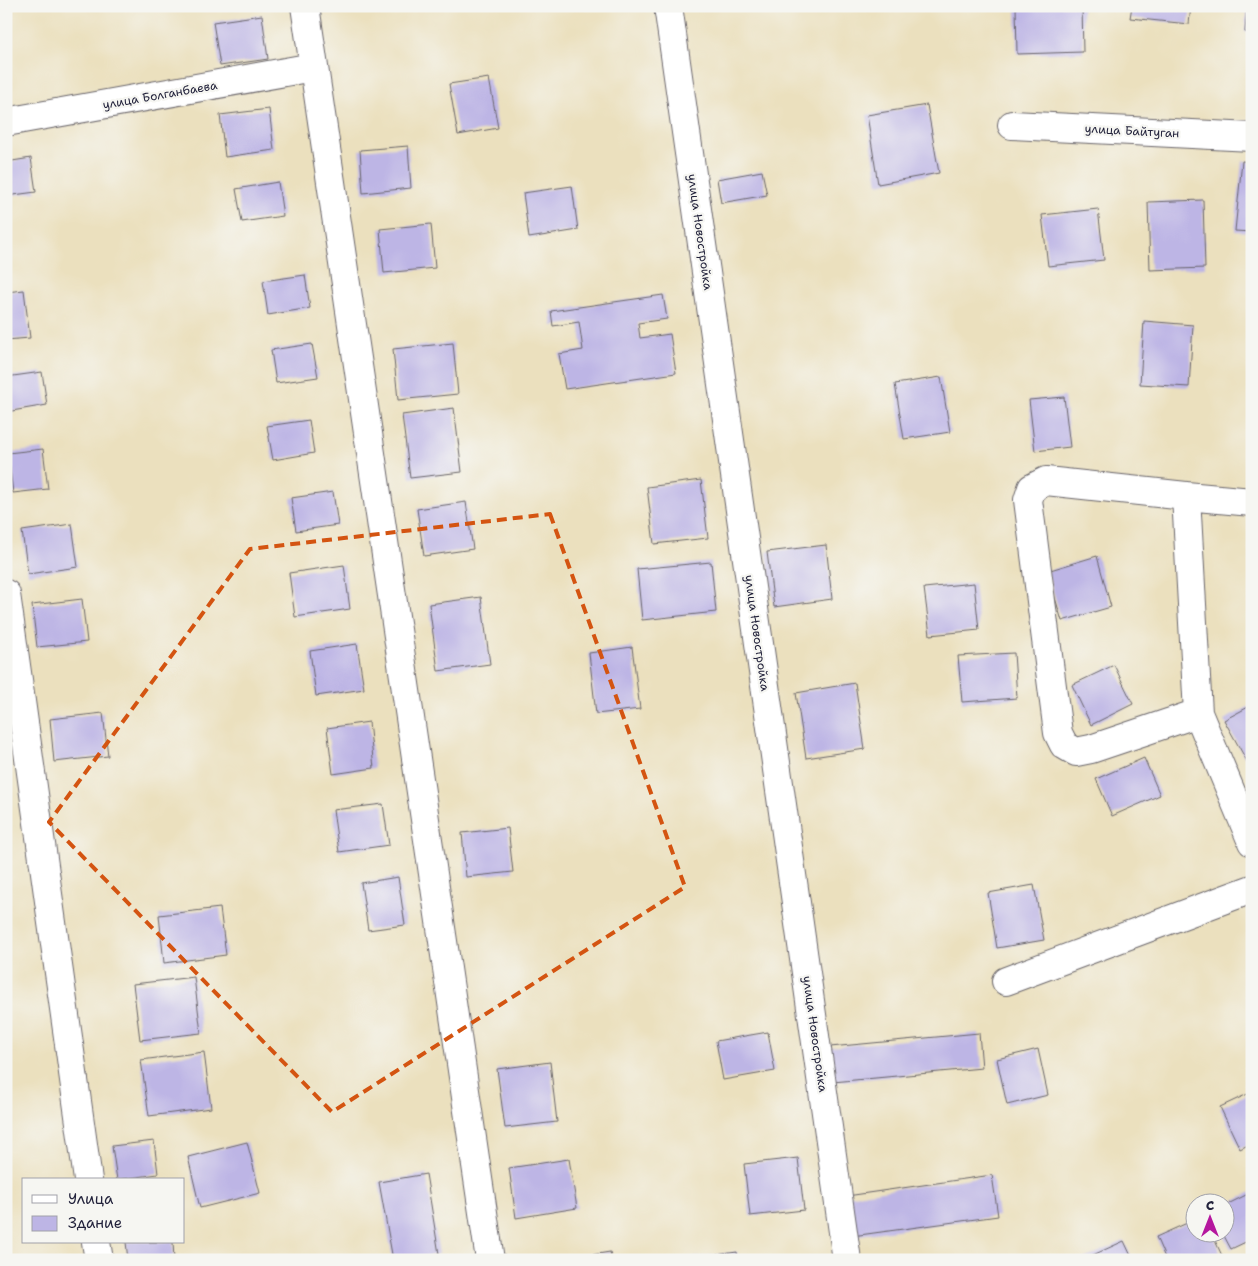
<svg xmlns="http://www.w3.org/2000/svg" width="1258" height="1266" viewBox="0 0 1258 1266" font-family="'Shantell Sans',sans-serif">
<rect width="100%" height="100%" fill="#f6f6f2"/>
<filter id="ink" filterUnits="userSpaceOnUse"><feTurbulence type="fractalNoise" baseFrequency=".02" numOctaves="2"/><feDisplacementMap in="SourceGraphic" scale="10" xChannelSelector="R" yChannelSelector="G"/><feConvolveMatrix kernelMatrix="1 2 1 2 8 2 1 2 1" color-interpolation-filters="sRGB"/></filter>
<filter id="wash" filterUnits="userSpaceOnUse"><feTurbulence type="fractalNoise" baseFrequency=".0096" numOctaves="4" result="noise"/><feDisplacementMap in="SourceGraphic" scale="20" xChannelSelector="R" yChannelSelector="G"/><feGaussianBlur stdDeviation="1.12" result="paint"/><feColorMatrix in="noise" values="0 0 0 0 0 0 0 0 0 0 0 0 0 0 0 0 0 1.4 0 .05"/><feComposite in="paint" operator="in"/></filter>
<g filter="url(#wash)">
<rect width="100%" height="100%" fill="#ebe0be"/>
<g id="blocks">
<path fill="#bdb5e5" d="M 1016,6 L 1082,6 L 1083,52 L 1017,54 Z
M 1132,6 L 1191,6 L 1189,24 L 1130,18 Z
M 1247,6 L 1252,6 L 1252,33 L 1245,32 Z
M 262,15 L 268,59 L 220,66 L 213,22 Z
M 489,78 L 498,128 L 458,135 L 449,84 Z
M 927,105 L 939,173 L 878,184 L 867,115 Z
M 269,109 L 274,150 L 225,157 L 220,115 Z
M 408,146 L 411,188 L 363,193 L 360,150 Z
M 31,158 L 36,192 L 6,196 L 6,162 Z
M 1242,161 L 1252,162 L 1252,232 L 1235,231 Z
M 762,171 L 767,195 L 721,203 L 717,179 Z
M 278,182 L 283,216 L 242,222 L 236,189 Z
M 572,186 L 578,230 L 529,238 L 523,193 Z
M 1203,200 L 1205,268 L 1150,270 L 1148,202 Z
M 1098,209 L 1104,260 L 1048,266 L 1042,215 Z
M 431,224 L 435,268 L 384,273 L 380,229 Z
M 305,275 L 310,308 L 268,315 L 263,281 Z
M 24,290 L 30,338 L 6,340 L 6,292 Z
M 663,295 L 667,319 L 638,323 L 640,338 L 670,334 L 676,373 L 565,389 L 559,354 L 583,350 L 579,322 L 553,326 L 551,311 Z
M 1144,321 L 1193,325 L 1189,387 L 1140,384 Z
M 453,343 L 458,394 L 398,400 L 393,349 Z
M 312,344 L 318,377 L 276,383 L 271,350 Z
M 42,372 L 47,405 L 6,412 L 6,377 Z
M 941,377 L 950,432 L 904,439 L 895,384 Z
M 1064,397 L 1070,447 L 1035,451 L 1029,400 Z
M 454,408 L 462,472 L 410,478 L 402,415 Z
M 309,420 L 314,453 L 273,460 L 267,426 Z
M 43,449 L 48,489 L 13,493 L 8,453 Z
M 701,480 L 708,538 L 654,544 L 647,487 Z
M 333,492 L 338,525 L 296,531 L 291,498 Z
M 466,502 L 473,549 L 424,556 L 417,509 Z
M 72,524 L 78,567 L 28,574 L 22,531 Z
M 826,545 L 832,599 L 774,607 L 767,552 Z
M 1097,556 L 1111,607 L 1062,621 L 1047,571 Z
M 711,562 L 716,612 L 642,620 L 637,569 Z
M 344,565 L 350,609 L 295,617 L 289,573 Z
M 974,583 L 979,630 L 930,635 L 924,588 Z
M 481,597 L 490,664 L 438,671 L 429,604 Z
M 82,599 L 87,642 L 37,647 L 32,605 Z
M 357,644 L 364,689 L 316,696 L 310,651 Z
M 632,647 L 640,709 L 596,714 L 589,653 Z
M 1014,653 L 1017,698 L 962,702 L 958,656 Z
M 1114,665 L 1133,704 L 1091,725 L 1072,685 Z
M 855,683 L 865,749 L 806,758 L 796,693 Z
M 1252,705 L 1252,761 L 1248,763 L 1224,720 Z
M 103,713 L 108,756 L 54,762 L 50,719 Z
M 369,722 L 374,768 L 333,774 L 327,728 Z
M 1144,758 L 1160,795 L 1112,816 L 1096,779 Z
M 383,804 L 389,845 L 339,852 L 333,810 Z
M 508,828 L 513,872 L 466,877 L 462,833 Z
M 398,877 L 405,925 L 368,930 L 361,883 Z
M 1034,885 L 1044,940 L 997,948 L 988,893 Z
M 220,908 L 226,955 L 164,963 L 159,915 Z
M 194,977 L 201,1033 L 140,1040 L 133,984 Z
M 768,1032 L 775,1071 L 723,1080 L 716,1041 Z
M 979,1033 L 982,1068 L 833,1082 L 830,1047 Z
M 1038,1049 L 1048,1095 L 1007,1105 L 997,1059 Z
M 204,1052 L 211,1108 L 149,1116 L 141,1060 Z
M 550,1062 L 557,1122 L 505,1128 L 497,1069 Z
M 1252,1092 L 1252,1143 L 1240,1149 L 1220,1107 Z
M 154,1141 L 158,1174 L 117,1180 L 112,1146 Z
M 247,1142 L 260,1193 L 200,1208 L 188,1157 Z
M 798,1158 L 804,1210 L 750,1216 L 744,1164 Z
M 569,1159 L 577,1208 L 516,1218 L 509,1168 Z
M 426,1174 L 439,1254 L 405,1260 L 393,1260 L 379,1182 Z
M 992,1175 L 998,1216 L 852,1236 L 847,1196 Z
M 1252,1192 L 1252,1239 L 1231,1249 L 1223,1234 L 1226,1234 L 1226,1205 Z
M 1196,1219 L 1196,1234 L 1212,1234 L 1224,1260 L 1166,1260 L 1156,1237 Z
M 1124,1241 L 1133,1260 L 1082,1260 Z
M 126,1242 L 173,1242 L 174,1260 L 128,1260 Z
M 610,1252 L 612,1260 L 566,1260 L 566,1259 Z
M 737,1252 L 738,1260 L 687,1260 L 687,1259 Z"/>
</g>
</g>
<g filter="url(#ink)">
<use href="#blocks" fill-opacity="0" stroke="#686469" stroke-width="1"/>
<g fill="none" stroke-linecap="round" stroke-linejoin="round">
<defs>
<path id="minor" d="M 305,6 L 490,1260
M 668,6 L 847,1260
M 6,122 L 313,67
M 1012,125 L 1252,137
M 1186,496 L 1046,481 L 1032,488 L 1028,500 L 1058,733 L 1064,745 L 1076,752 L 1091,749 L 1198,713
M 1252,502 L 1186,496 L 1198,713 L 1252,842
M 6,594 L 88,1180
M 1006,981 L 1252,889
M 96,1242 L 99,1260"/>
</defs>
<use href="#minor" stroke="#686469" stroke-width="30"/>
<use href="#minor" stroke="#fff" stroke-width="28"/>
</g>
</g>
<path fill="none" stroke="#d45411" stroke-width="4" stroke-dasharray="10 6" stroke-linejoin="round" d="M 550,514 L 685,887 L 332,1112 L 49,822 L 250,549 Z"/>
<g text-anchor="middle" stroke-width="4.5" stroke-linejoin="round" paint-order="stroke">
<g font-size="12" fill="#22223b" stroke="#f6f6f2">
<text transform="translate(160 95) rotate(-10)" y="4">улица Болганбаева</text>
<text transform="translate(1132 131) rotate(3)" y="4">улица Байтуган</text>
<text transform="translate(700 232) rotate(82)" y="4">улица Новостройка</text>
<text transform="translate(757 633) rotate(82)" y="4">улица Новостройка</text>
<text transform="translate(815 1034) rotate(82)" y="4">улица Новостройка</text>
</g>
</g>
<rect width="1258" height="1266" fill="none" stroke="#f6f6f2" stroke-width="25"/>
<rect x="22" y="1178" width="162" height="65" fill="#f6f6f2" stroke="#a1a1a9"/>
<rect x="32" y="1195" width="25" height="8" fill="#ffffff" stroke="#a1a1a9"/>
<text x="68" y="1204" font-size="15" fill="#22223b">Улица</text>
<rect x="32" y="1216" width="25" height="15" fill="#bdb5e5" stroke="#a1a1a9"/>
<text x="68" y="1228" font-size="15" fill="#22223b">Здание</text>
<g transform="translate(1210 1218)"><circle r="24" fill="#f6f6f2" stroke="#a1a1a9"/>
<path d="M0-4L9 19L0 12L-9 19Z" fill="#b5179e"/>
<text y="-8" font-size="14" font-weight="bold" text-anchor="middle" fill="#22223b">С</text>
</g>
</svg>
